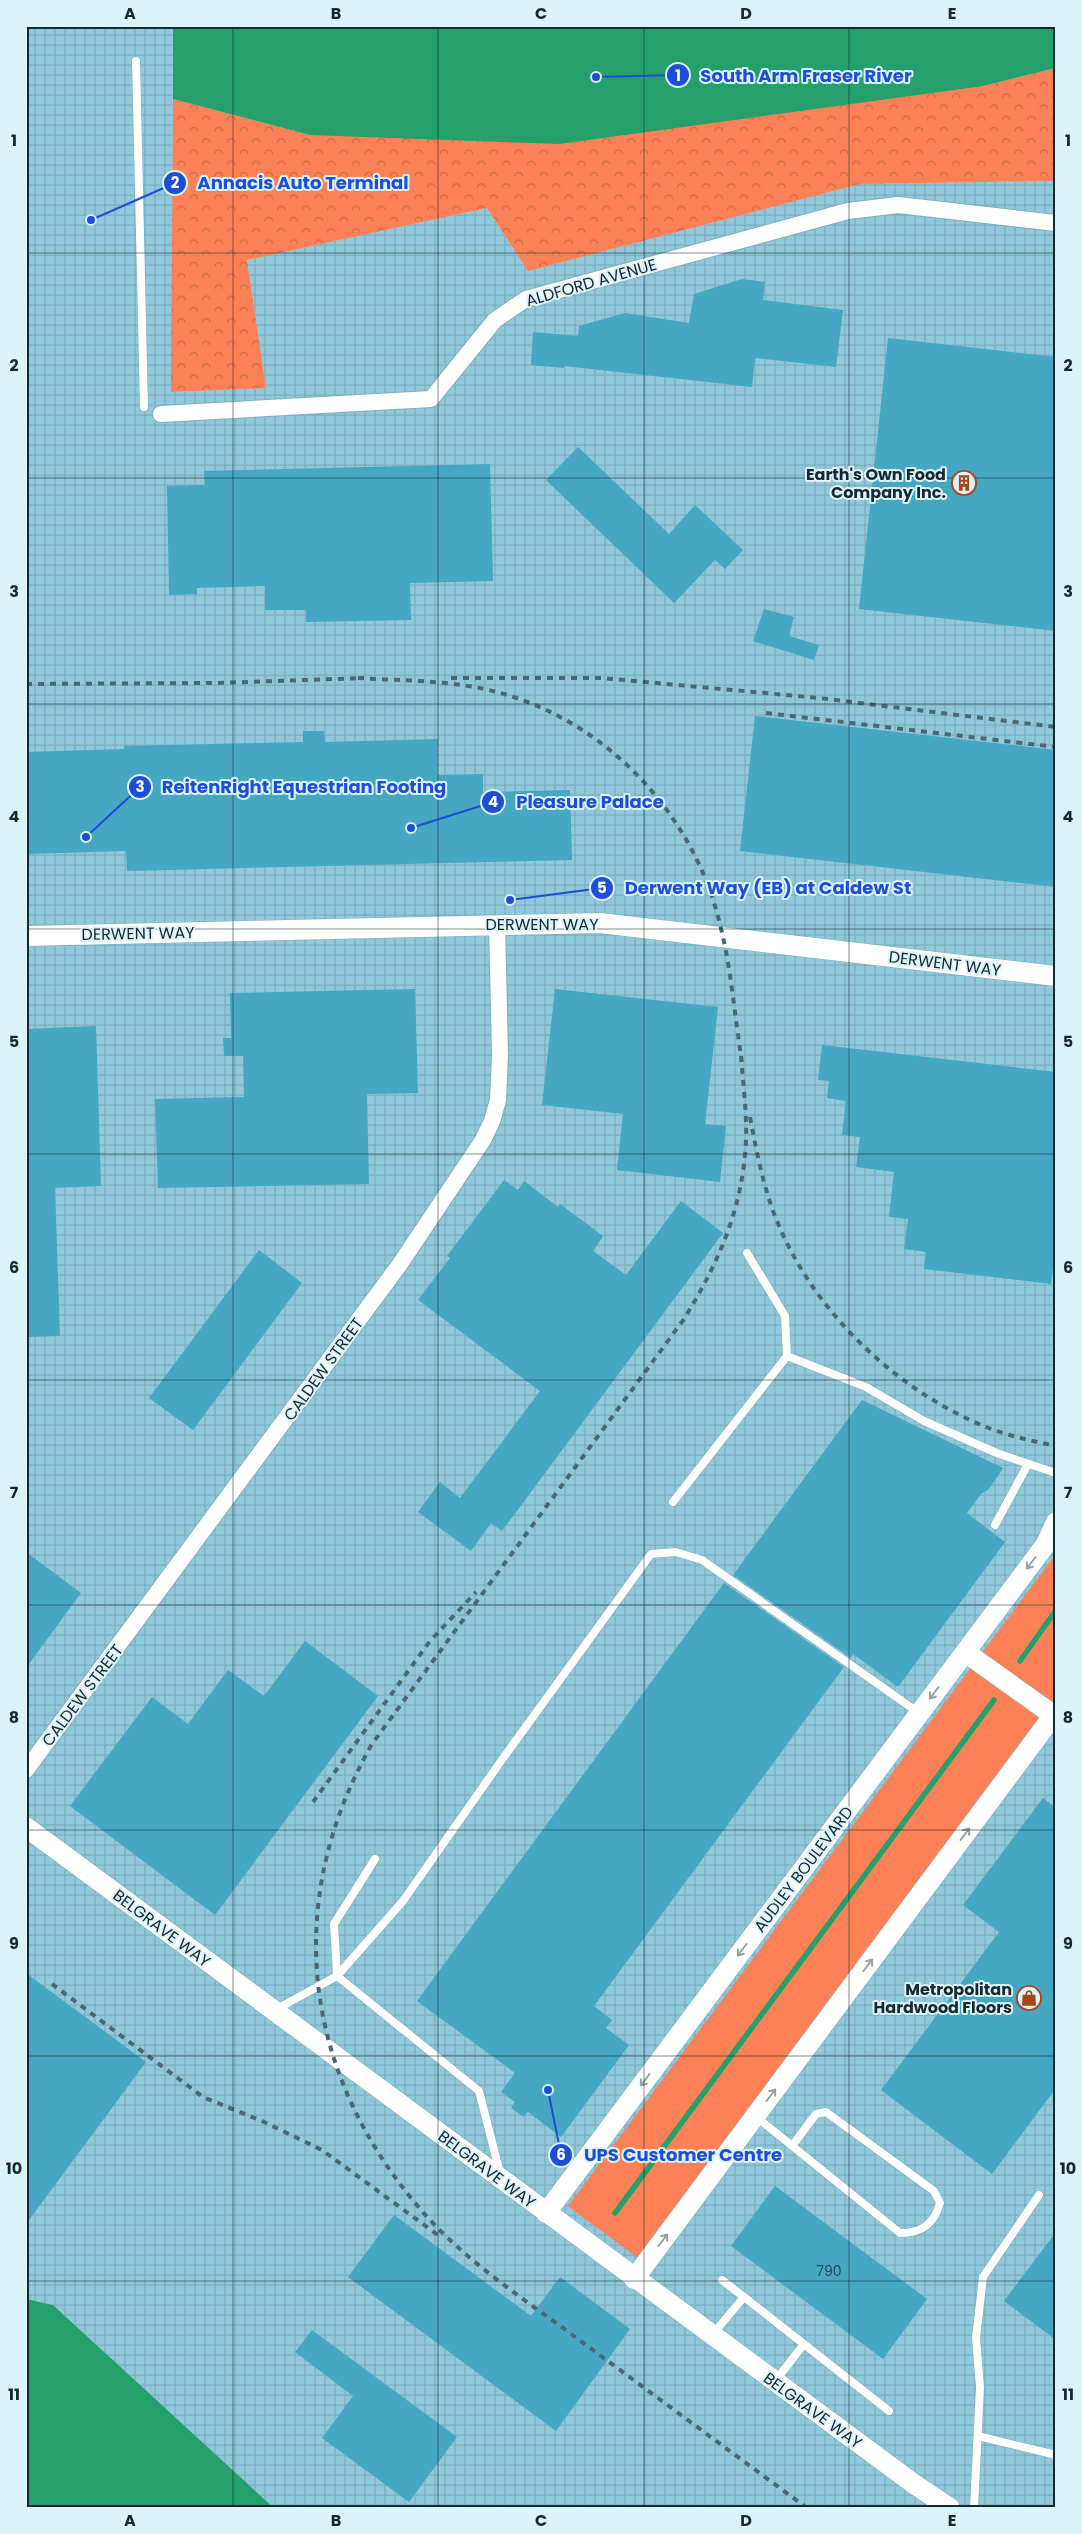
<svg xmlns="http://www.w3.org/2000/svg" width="1082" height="2534" viewBox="0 0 1082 2534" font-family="Poppins,sans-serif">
<defs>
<pattern id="industrial-grid" width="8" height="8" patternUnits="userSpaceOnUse" patternTransform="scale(1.25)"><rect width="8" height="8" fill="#91c9dc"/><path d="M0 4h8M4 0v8" fill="none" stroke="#7cadbd"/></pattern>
<pattern id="forest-crowns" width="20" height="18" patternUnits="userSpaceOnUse" patternTransform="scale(1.25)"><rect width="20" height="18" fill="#fc8156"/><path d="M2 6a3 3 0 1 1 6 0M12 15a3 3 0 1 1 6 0" fill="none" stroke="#cb6a48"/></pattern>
</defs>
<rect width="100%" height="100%" fill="#a6d7e7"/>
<path fill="url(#industrial-grid)" d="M 26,26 L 173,26 L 172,392 L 266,388 L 247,260 L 487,208 L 528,271 L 860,184 L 1056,181 L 1056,2508 L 274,2508 L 53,2305 L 26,2299 Z"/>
<path fill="url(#forest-crowns)" d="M 1056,68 L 1056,181 L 860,184 L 528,271 L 487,208 L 247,260 L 266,388 L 171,392 L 173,99 L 310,135 L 983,86 Z"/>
<path fill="#fc8156" d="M 1056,1554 L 1056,1697 L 638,2258 L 568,2206 Z"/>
<path fill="#25a06c" d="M 173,26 L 1056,26 L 1056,68 L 983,86 L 559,144 L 310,135 L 173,99 Z
M 26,2299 L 53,2305 L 274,2508 L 26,2508 Z"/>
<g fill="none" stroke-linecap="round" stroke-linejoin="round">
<path stroke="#25a06c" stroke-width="5.5" d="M 1020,1661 L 1056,1610
M 615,2213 L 994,1700"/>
</g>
<path fill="#46a7c3" d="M 742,279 L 765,282 L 763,300 L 843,310 L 836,367 L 755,358 L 752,387 L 564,366 L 564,368 L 531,365 L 533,332 L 578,336 L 579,326 L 625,313 L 689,323 L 694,294 Z
M 888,338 L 1056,357 L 1056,631 L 859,609 Z
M 578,447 L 669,534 L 695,505 L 743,550 L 725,569 L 715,560 L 674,603 L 546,480 Z
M 490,464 L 493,581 L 410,583 L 411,620 L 306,622 L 306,610 L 265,610 L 265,586 L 197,588 L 197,594 L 169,595 L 167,486 L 205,485 L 204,471 Z
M 764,609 L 794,617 L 789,636 L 819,645 L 814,660 L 753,641 Z
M 755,716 L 1056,750 L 1056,887 L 740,851 Z
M 303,731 L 324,731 L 325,742 L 438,739 L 438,775 L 483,774 L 483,792 L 570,790 L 572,860 L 127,871 L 126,851 L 26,854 L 26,752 L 124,749 L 124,746 L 303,742 Z
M 415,989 L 418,1093 L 367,1094 L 369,1184 L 158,1188 L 155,1099 L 244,1097 L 243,1056 L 224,1056 L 223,1038 L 231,1038 L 230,993 Z
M 555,989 L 718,1007 L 705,1124 L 726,1126 L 720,1182 L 617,1170 L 623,1114 L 542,1105 Z
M 96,1026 L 101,1186 L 55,1188 L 60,1336 L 26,1337 L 26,1029 Z
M 822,1045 L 1056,1072 L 1056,1245 L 1051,1284 L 924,1269 L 926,1252 L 904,1249 L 908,1219 L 889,1217 L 894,1172 L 856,1167 L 860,1137 L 842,1135 L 846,1101 L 827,1098 L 829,1081 L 818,1080 Z
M 504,1180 L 518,1190 L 524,1181 L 558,1207 L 560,1204 L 603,1236 L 593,1251 L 626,1275 L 681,1201 L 723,1233 L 502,1531 L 491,1523 L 471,1551 L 418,1512 L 440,1482 L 460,1498 L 540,1391 L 418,1300 L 450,1258 L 447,1256 Z
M 259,1250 L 302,1283 L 193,1430 L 149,1398 Z
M 862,1400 L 1003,1468 L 989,1489 L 981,1494 L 967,1513 L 1005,1542 L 898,1687 L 853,1654 L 851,1658 L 733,1575 Z
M 26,1552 L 81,1593 L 26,1668 Z
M 724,1583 L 844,1667 L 594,2006 L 612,2020 L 606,2028 L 629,2045 L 561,2137 L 528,2112 L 524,2117 L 511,2108 L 515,2102 L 501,2092 L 515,2073 L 417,2001 Z
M 305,1641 L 378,1696 L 215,1915 L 70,1806 L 152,1697 L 188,1724 L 228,1670 L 264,1696 Z
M 1043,1798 L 1056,1808 L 1056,2088 L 992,2174 L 881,2090 L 999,1932 L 963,1905 Z
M 26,1973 L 146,2062 L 26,2224 Z
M 775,2186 L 927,2299 L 883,2359 L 731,2246 Z
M 394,2215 L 531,2316 L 560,2277 L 630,2329 L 556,2431 L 348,2277 Z
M 1056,2232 L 1056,2340 L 1004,2301 Z
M 312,2330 L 457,2437 L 409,2502 L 322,2438 L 353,2396 L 295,2352 Z"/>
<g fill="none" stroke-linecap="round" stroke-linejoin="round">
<defs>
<path id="service" d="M 136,61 L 144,407
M 747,1253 L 785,1316 L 787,1356
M 673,1502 L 787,1356 L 866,1387 L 924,1421 L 999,1454 L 1056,1473
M 995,1525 L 1028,1464
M 337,1976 L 403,1901 L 501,1761 L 651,1554 L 676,1552 L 702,1560 L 919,1713
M 337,1976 L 334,1924 L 375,1859
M 275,2010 L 337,1976 L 479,2091 L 500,2173
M 755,2116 L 900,2233 C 922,2233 934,2224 940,2203 L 934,2191 L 826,2112 L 816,2114 L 792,2146
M 722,2280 L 744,2297
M 713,2334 L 744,2297 L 889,2411
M 776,2380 L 804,2344
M 978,2436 L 1056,2455
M 974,2508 L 980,2387 L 976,2338 L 983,2277 L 1039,2195"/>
<path id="minor" d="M 161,414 L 431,399 L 495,320 L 526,299 L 848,211 L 898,205 L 1056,223
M 26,1770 L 400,1264 L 483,1140 L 492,1121 L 498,1100 L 500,1055 L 497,924"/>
<path id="tertiary" d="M 26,936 L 600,923 L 1056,976
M 965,1652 L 1056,1717
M 26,1827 L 914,2484 L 950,2508
M 546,2213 L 1046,1544 L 1056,1522
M 634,2279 L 1056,1712"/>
</defs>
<use href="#service" stroke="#7faebe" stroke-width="9"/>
<use href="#minor" stroke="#7faebe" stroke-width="18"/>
<use href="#tertiary" stroke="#7faebe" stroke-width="21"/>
<use href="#service" stroke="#fff" stroke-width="8"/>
<use href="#minor" stroke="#fff" stroke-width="16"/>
<use href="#tertiary" stroke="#fff" stroke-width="20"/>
<path stroke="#4a6871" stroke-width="4" stroke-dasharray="6 6" stroke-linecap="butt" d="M 358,678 C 407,681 457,680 504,694 C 607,724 689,811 717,913 C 731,962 734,1013 742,1062
M 451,678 L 602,678 L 819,698 L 1056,727
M 26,684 L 217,683 L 364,678
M 766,713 L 1056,747
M 741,1056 C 743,1084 747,1112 746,1140 C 743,1208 719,1262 684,1319 L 372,1744 C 282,1902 302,2072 421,2210 C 465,2261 524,2299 578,2339 C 654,2395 731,2452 807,2508
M 750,1117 C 757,1154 764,1191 779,1226 C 817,1315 898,1391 986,1427 C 1009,1436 1032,1441 1056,1446
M 313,1802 L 430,1641 L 476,1592
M 52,1984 L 203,2097 L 262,2121 L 322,2150 L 442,2238"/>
</g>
<defs><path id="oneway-shaft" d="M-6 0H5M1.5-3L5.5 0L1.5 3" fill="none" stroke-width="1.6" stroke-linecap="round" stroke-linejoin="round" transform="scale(1.25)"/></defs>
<g stroke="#969fa1">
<use href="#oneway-shaft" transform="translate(1031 1563) rotate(127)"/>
<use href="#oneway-shaft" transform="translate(934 1693) rotate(127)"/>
<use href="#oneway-shaft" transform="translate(965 1834) rotate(-53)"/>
<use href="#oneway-shaft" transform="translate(742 1950) rotate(127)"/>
<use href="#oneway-shaft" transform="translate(868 1965) rotate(-53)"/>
<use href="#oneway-shaft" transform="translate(645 2080) rotate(127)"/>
<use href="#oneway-shaft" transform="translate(771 2095) rotate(-53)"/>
<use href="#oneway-shaft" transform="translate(663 2240) rotate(-53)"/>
</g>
<path fill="none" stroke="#16292f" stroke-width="1" stroke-opacity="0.55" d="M 233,26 L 233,2508M 438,26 L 438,2508M 644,26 L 644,2508M 849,26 L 849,2508M 26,253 L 1056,253M 26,478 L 1056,478M 26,704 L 1056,704M 26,929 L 1056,929M 26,1154 L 1056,1154M 26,1380 L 1056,1380M 26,1605 L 1056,1605M 26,1830 L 1056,1830M 26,2056 L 1056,2056M 26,2281 L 1056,2281"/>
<defs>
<symbol id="building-ring" viewBox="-11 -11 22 22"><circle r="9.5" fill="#dbf3fb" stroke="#ab441d" stroke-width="1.5"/><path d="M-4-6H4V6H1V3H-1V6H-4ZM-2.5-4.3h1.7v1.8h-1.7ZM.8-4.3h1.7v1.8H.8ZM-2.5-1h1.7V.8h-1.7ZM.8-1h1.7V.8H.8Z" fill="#ab441d"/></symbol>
<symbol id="shop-ring" viewBox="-11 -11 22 22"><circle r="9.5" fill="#dbf3fb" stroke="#ab441d" stroke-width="1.5"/><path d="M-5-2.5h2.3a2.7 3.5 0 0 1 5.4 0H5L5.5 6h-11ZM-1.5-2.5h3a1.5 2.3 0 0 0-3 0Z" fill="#ab441d"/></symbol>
</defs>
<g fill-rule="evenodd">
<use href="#building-ring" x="950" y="469" width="28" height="28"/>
<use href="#shop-ring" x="1015" y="1984" width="28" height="28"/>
</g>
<g text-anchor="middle" stroke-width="4" stroke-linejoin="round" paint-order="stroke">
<g font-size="14" fill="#224854">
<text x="829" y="2276">790</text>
</g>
<g font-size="16" fill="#16292f" stroke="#dbf3fb">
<text transform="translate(591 282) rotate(-16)" y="6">ALDFORD AVENUE</text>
<text x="542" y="930">DERWENT WAY</text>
<text transform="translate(138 933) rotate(-1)" y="6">DERWENT WAY</text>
<text transform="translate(945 963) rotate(7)" y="6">DERWENT WAY</text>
<text transform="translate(323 1369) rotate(-54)" y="6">CALDEW STREET</text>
<text transform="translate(82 1695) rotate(-53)" y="6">CALDEW STREET</text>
<text transform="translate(803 1869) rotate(-53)" y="6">AUDLEY BOULEVARD</text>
<text transform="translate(162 1928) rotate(37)" y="6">BELGRAVE WAY</text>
<text transform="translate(487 2169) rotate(37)" y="6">BELGRAVE WAY</text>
<text transform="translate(813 2410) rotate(36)" y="6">BELGRAVE WAY</text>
</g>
<g font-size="16" font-weight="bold" fill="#16292f" stroke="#dbf3fb" text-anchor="end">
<text x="946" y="480">Earth's Own Food<tspan x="946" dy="18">Company Inc.</tspan></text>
<text x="1012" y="1995">Metropolitan<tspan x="1012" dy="18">Hardwood Floors</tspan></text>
</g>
</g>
<path fill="none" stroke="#1d4ed8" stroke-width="2" d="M596 77L678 75M91 220L175 183M86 837L140 787M411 828L493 802M510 900L602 888M548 2090L561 2155"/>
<g fill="#1d4ed8" stroke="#dbf3fb" stroke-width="2">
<circle cx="596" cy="77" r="5"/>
<circle cx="91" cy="220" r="5"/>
<circle cx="86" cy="837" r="5"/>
<circle cx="411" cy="828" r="5"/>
<circle cx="510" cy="900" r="5"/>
<circle cx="548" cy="2090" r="5"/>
<circle cx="678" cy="75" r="12"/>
<circle cx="175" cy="183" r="12"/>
<circle cx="140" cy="787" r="12"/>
<circle cx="493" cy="802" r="12"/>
<circle cx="602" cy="888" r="12"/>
<circle cx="561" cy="2155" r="12"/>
</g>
<g font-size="15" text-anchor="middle" font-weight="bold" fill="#fff">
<text x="678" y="81">1</text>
<text x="175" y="188">2</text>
<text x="140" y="792">3</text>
<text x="493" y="807">4</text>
<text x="602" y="893">5</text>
<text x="561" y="2160">6</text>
</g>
<g font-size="18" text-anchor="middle" font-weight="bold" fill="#1d4ed8" stroke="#dbf3fb" stroke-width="4" stroke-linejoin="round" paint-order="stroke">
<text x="806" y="82">South Arm Fraser River</text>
<text x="303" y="189">Annacis Auto Terminal</text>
<text x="304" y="793">ReitenRight Equestrian Footing</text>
<text x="590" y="808">Pleasure Palace</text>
<text x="768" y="894">Derwent Way (EB) at Caldew St</text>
<text x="683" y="2161">UPS Customer Centre</text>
</g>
<rect width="1082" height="2534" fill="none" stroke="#dbf3fb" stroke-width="55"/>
<rect x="28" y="28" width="1026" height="2478" fill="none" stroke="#16292f" stroke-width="2"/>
<g font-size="16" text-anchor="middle" font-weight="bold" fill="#16292f">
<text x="130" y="19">A</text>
<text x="336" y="19">B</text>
<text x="541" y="19">C</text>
<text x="746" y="19">D</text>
<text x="952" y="19">E</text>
<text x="14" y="146">1</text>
<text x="1068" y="146">1</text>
<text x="14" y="371">2</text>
<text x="1068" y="371">2</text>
<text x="14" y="597">3</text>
<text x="1068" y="597">3</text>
<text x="14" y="822">4</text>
<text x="1068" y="822">4</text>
<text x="14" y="1047">5</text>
<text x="1068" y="1047">5</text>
<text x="14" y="1273">6</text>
<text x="1068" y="1273">6</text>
<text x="14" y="1498">7</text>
<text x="1068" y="1498">7</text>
<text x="14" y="1723">8</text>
<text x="1068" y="1723">8</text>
<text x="14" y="1949">9</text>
<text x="1068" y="1949">9</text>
<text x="14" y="2174">10</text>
<text x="1068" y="2174">10</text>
<text x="14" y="2400">11</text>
<text x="1068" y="2400">11</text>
<text x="130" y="2526">A</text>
<text x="336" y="2526">B</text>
<text x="541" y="2526">C</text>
<text x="746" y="2526">D</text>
<text x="952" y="2526">E</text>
</g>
</svg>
